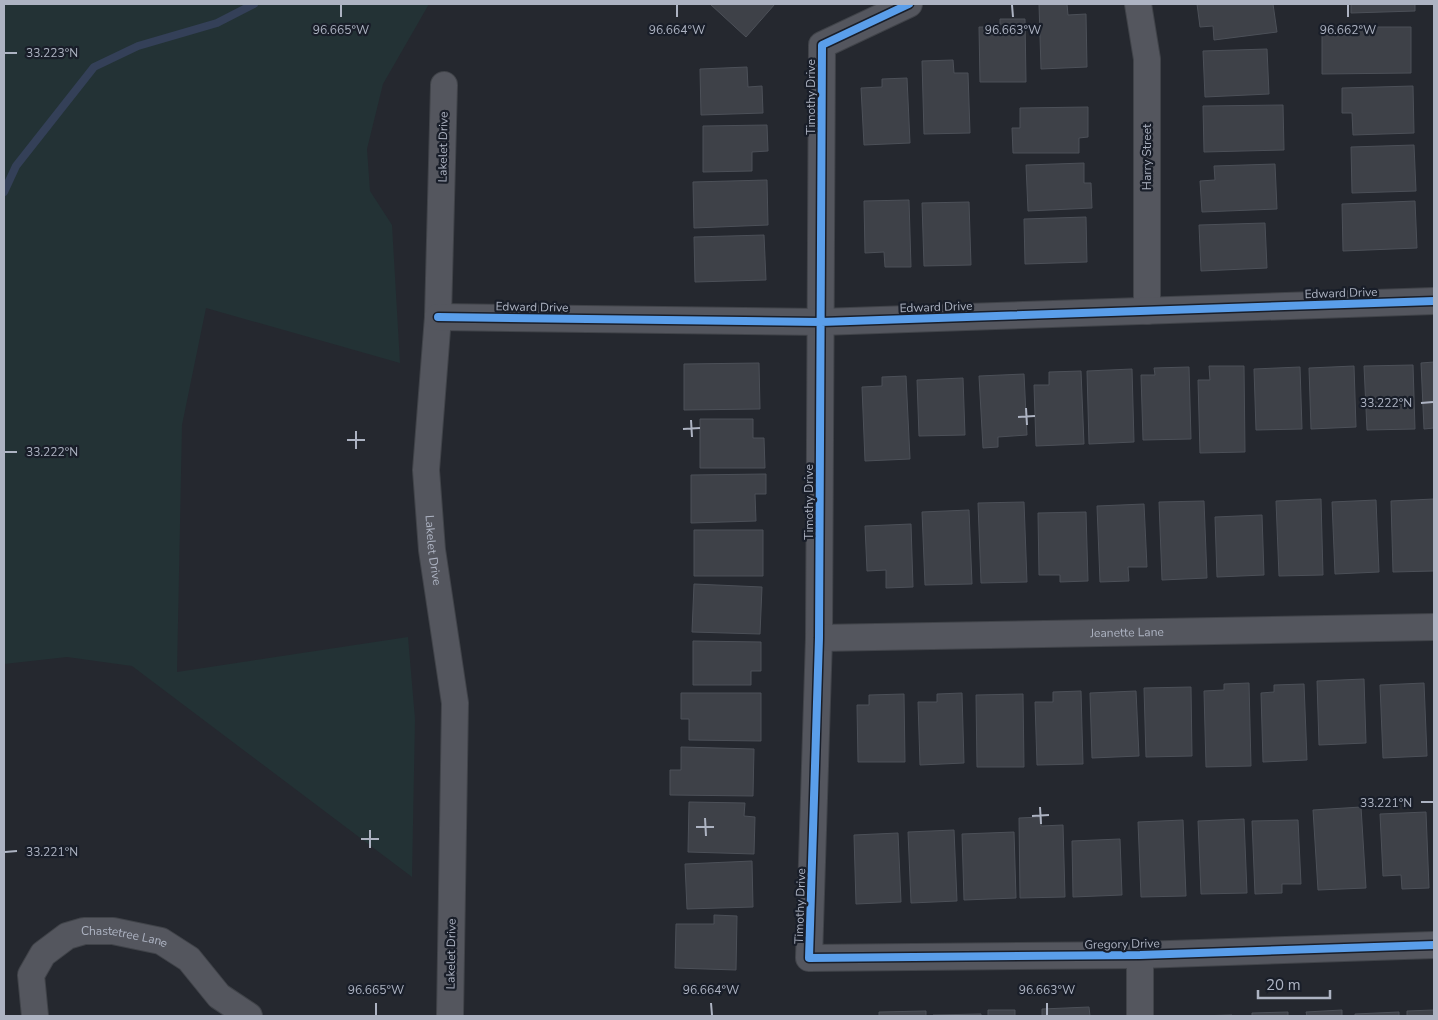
<svg xmlns="http://www.w3.org/2000/svg" width="1438" height="1020" viewBox="0 0 1438 1020" font-family="'Nunito Sans',sans-serif">
<rect width="100%" height="100%" fill="#25282f"/>
<path fill="#233235" d="M 4,4 L 429,4 L 383,84 L 367,149 L 370,191 L 392,225 L 400,363 L 206,308 L 182,425 L 177,672 L 408,637 L 415,719 L 412,877 L 132,666 L 67,657 L 4,664 Z"/>
<g fill="none" stroke-linecap="round" stroke-linejoin="round">
<path stroke="#344058" stroke-width="8" d="M 4,192 L 16,166 L 94,67 L 138,46 L 217,23 L 254,4"/>
</g>
<path fill="#3e4148" stroke="#4c5058" d="M 710,4 L 775,4 L 746,37 Z
M 1039,4 L 1067,4 L 1068,15 L 1086,14 L 1087,67 L 1041,69 Z
M 1197,4 L 1273,4 L 1277,32 L 1214,40 L 1213,26 L 1200,27 Z
M 1351,4 L 1415,4 L 1415,11 L 1351,13 Z
M 1000,19 L 1025,19 L 1026,82 L 980,82 L 979,27 L 1000,27 Z
M 1322,27 L 1411,27 L 1411,73 L 1322,74 Z
M 1267,49 L 1269,94 L 1205,97 L 1203,51 Z
M 953,60 L 954,73 L 968,73 L 970,133 L 924,134 L 922,61 Z
M 747,67 L 748,87 L 762,86 L 763,113 L 701,115 L 700,69 Z
M 907,78 L 910,143 L 864,145 L 861,88 L 882,87 L 882,79 Z
M 1413,86 L 1414,133 L 1353,135 L 1352,113 L 1342,113 L 1342,88 Z
M 1283,105 L 1284,150 L 1204,152 L 1203,106 Z
M 1088,107 L 1088,137 L 1079,138 L 1079,153 L 1013,153 L 1012,128 L 1020,128 L 1020,108 Z
M 767,125 L 768,151 L 752,152 L 752,171 L 703,172 L 703,126 Z
M 1414,145 L 1416,191 L 1352,193 L 1351,147 Z
M 1084,163 L 1084,183 L 1091,183 L 1092,208 L 1028,211 L 1026,165 Z
M 1275,164 L 1277,209 L 1202,212 L 1200,181 L 1215,180 L 1214,166 Z
M 767,180 L 768,225 L 694,228 L 693,182 Z
M 909,200 L 911,267 L 885,267 L 884,252 L 865,253 L 864,201 Z
M 1415,201 L 1417,248 L 1343,251 L 1342,204 Z
M 969,202 L 971,265 L 924,266 L 922,203 Z
M 1086,217 L 1087,262 L 1025,264 L 1024,219 Z
M 1265,223 L 1267,268 L 1201,271 L 1199,225 Z
M 764,235 L 766,280 L 695,282 L 694,237 Z
M 1434,362 L 1434,428 L 1424,429 L 1421,363 Z
M 759,363 L 760,409 L 684,410 L 684,364 Z
M 1413,365 L 1415,429 L 1367,430 L 1364,366 Z
M 1209,366 L 1244,366 L 1245,452 L 1200,453 L 1198,380 L 1210,380 Z
M 1354,366 L 1356,427 L 1311,429 L 1309,368 Z
M 1189,367 L 1191,439 L 1143,440 L 1141,375 L 1155,375 L 1154,368 Z
M 1300,367 L 1302,429 L 1256,430 L 1254,369 Z
M 1132,369 L 1134,442 L 1089,444 L 1087,371 Z
M 1081,371 L 1084,444 L 1036,446 L 1034,385 L 1049,385 L 1049,372 Z
M 1024,374 L 1027,435 L 998,437 L 998,447 L 983,448 L 979,376 Z
M 906,376 L 910,459 L 865,461 L 862,387 L 882,386 L 882,377 Z
M 963,378 L 965,435 L 919,436 L 917,380 Z
M 700,419 L 753,419 L 753,438 L 764,438 L 765,468 L 700,468 Z
M 766,474 L 766,494 L 755,494 L 756,521 L 691,523 L 691,475 Z
M 1321,499 L 1323,575 L 1279,576 L 1276,501 Z
M 1434,499 L 1434,571 L 1393,572 L 1391,501 Z
M 1376,500 L 1379,572 L 1335,574 L 1332,502 Z
M 1204,501 L 1207,578 L 1162,580 L 1159,502 Z
M 1024,502 L 1027,582 L 981,583 L 978,503 Z
M 1144,504 L 1147,567 L 1128,567 L 1129,581 L 1100,582 L 1097,506 Z
M 969,510 L 972,584 L 925,585 L 922,512 Z
M 1086,512 L 1088,581 L 1060,582 L 1060,575 L 1039,575 L 1038,513 Z
M 1262,515 L 1264,575 L 1217,577 L 1215,517 Z
M 911,524 L 913,587 L 886,588 L 886,570 L 867,571 L 865,526 Z
M 694,530 L 763,530 L 763,576 L 694,576 Z
M 694,584 L 762,587 L 760,634 L 692,632 Z
M 693,641 L 761,642 L 761,671 L 751,671 L 751,685 L 693,685 Z
M 1364,679 L 1366,743 L 1319,745 L 1317,681 Z
M 1249,683 L 1251,766 L 1206,767 L 1204,691 L 1224,690 L 1224,684 Z
M 1424,683 L 1427,756 L 1383,758 L 1380,685 Z
M 1304,684 L 1307,760 L 1263,762 L 1261,693 L 1274,692 L 1274,685 Z
M 1191,687 L 1192,756 L 1146,757 L 1144,688 Z
M 1081,691 L 1083,764 L 1037,765 L 1035,702 L 1053,702 L 1053,692 Z
M 1136,691 L 1139,756 L 1092,758 L 1090,693 Z
M 681,693 L 761,693 L 761,741 L 689,740 L 689,719 L 681,719 Z
M 962,693 L 964,763 L 920,765 L 918,702 L 937,702 L 937,694 Z
M 904,694 L 905,762 L 858,762 L 857,705 L 869,705 L 869,695 Z
M 1023,694 L 1024,767 L 977,767 L 976,695 Z
M 681,747 L 754,749 L 753,796 L 670,795 L 670,770 L 681,770 Z
M 689,802 L 745,803 L 744,816 L 755,817 L 754,854 L 688,852 Z
M 1361,807 L 1366,888 L 1318,890 L 1313,810 Z
M 1426,812 L 1429,888 L 1402,889 L 1401,875 L 1383,876 L 1380,814 Z
M 1041,817 L 1041,826 L 1063,825 L 1065,897 L 1020,898 L 1019,818 Z
M 1244,819 L 1247,893 L 1201,894 L 1198,821 Z
M 1183,820 L 1186,896 L 1141,897 L 1138,822 Z
M 1298,820 L 1301,884 L 1282,884 L 1282,893 L 1255,894 L 1252,821 Z
M 954,830 L 957,901 L 911,903 L 908,832 Z
M 1014,832 L 1016,898 L 964,900 L 962,834 Z
M 898,833 L 901,902 L 856,904 L 854,835 Z
M 1120,839 L 1122,895 L 1073,897 L 1072,841 Z
M 752,861 L 753,907 L 687,909 L 685,864 Z
M 714,915 L 737,916 L 736,970 L 675,968 L 676,924 L 714,924 Z
M 1089,1007 L 1090,1016 L 1042,1016 L 1042,1009 Z
M 988,1010 L 1015,1010 L 1015,1016 L 988,1016 Z
M 1342,1010 L 1342,1016 L 1307,1016 L 1306,1012 Z
M 1434,1010 L 1434,1016 L 1407,1016 L 1407,1011 Z
M 926,1011 L 926,1016 L 879,1016 L 879,1012 Z
M 1288,1012 L 1288,1016 L 1252,1016 L 1252,1013 Z
M 1399,1012 L 1399,1016 L 1355,1016 L 1355,1014 Z
M 981,1014 L 981,1016 L 933,1016 L 933,1015 Z
M 1232,1015 L 1232,1016 L 1197,1016 Z"/>
<g fill="none" stroke-linecap="round" stroke-linejoin="round">
<defs>
<g id="street">
<path d="M 909,4 L 822,45 L 819,638 L 809,958 L 1140,955 L 1434,945"/>
<path d="M 1138,4 L 1147,59 L 1147,311"/>
<path id="s1" d="M 444,85 L 438,317 L 426,470 L 432,550 L 455,703 L 450,1016"/>
<path d="M 438,317 L 821,322 L 1434,301"/>
<path id="s2" d="M 819,638 L 1434,627"/>
<path d="M 1140,955 L 1140,1016"/>
<path id="s3" d="M 35,1016 L 31,975 L 43,954 L 67,936 L 84,931 L 113,931 L 161,941 L 189,959 L 219,996 L 249,1016"/>
</g>
</defs>
<use href="#street" stroke="#404349" stroke-width="28"/>
<use href="#street" stroke="#54565e" stroke-width="26"/>
<defs>
<path id="cycleway" d="M 909,4 L 822,45 L 819,638 L 809,958 L 1140,955 L 1434,945
M 438,317 L 821,322 L 1434,301"/>
</defs>
<use href="#cycleway" stroke="#191e29" stroke-width="11"/>
<use href="#cycleway" stroke="#5a9eea" stroke-width="8"/>
</g>
<path fill="none" stroke="#adb3c2" stroke-width="2" d="M 341,5 L 341,17M 677,5 L 677,17M 1012,5 L 1013,17M 1348,5 L 1348,17M 5,53 L 17,53M 1421,403 L 1433,402M 1026,408 L 1027,425M 1018,417 L 1035,416M 691,420 L 692,437M 683,429 L 700,428M 356,431 L 356,449M 347,440 L 365,440M 5,452 L 17,452M 1421,802 L 1433,802M 1040,807 L 1041,824M 1032,816 L 1049,815M 705,818 L 706,836M 696,827 L 714,827M 370,830 L 370,848M 361,839 L 379,839M 5,852 L 17,851M 376,1003 L 376,1015M 711,1003 L 712,1015M 1047,1003 L 1047,1015"/>
<g text-anchor="middle" stroke-width="4.5" stroke-linejoin="round" paint-order="stroke">
<g font-size="12" fill="#adb3c2" stroke="#191e29">
<text transform="translate(811 97) rotate(-90)" y="4">Timothy Drive</text>
<text transform="translate(443 147) rotate(-89)" y="4">Lakelet Drive</text>
<text transform="translate(1147 157) rotate(-90)" y="4">Harry Street</text>
<text transform="translate(1341 293) rotate(-2)" y="4">Edward Drive</text>
<text transform="translate(532 307) rotate(1)" y="4">Edward Drive</text>
<text transform="translate(936 307) rotate(-2)" y="4">Edward Drive</text>
<text transform="translate(809 502) rotate(-90)" y="4">Timothy Drive</text>
<text dy="4" stroke="none"><textPath href="#s1" startOffset="466">Lakelet Drive</textPath></text>
<text dy="4" stroke="none"><textPath href="#s2" startOffset="308">Jeanette Lane</textPath></text>
<text transform="translate(800 906) rotate(-88)" y="4">Timothy Drive</text>
<text dy="4" stroke="none"><textPath href="#s3" startOffset="154">Chastetree Lane</textPath></text>
<text transform="translate(1122 944) rotate(-1)" y="4">Gregory Drive</text>
<text transform="translate(451 954) rotate(-89)" y="4">Lakelet Drive</text>
</g>
</g>
<g font-size="12" text-anchor="middle" fill="#adb3c2" stroke="#191e29" stroke-width="4.5" stroke-linejoin="round" paint-order="stroke">
<text x="341" y="34">96.665°W</text>
<text x="677" y="34">96.664°W</text>
<text x="1013" y="34">96.663°W</text>
<text x="1348" y="34">96.662°W</text>
<text x="52" y="57">33.223°N</text>
<text x="1386" y="407">33.222°N</text>
<text x="52" y="456">33.222°N</text>
<text x="1386" y="807">33.221°N</text>
<text x="52" y="856">33.221°N</text>
<text x="376" y="994">96.665°W</text>
<text x="711" y="994">96.664°W</text>
<text x="1047" y="994">96.663°W</text>
</g>
<rect width="1438" height="1020" fill="none" stroke="#adb3c2" stroke-width="10"/>
<path d="M1258 990v8h72v-8" fill="none" stroke="#adb3c2" stroke-width="2.5"/>
<text x="1266" y="990" font-size="15" fill="#adb3c2" stroke="#191e29" stroke-width="4" paint-order="stroke">20 m</text>
</svg>
